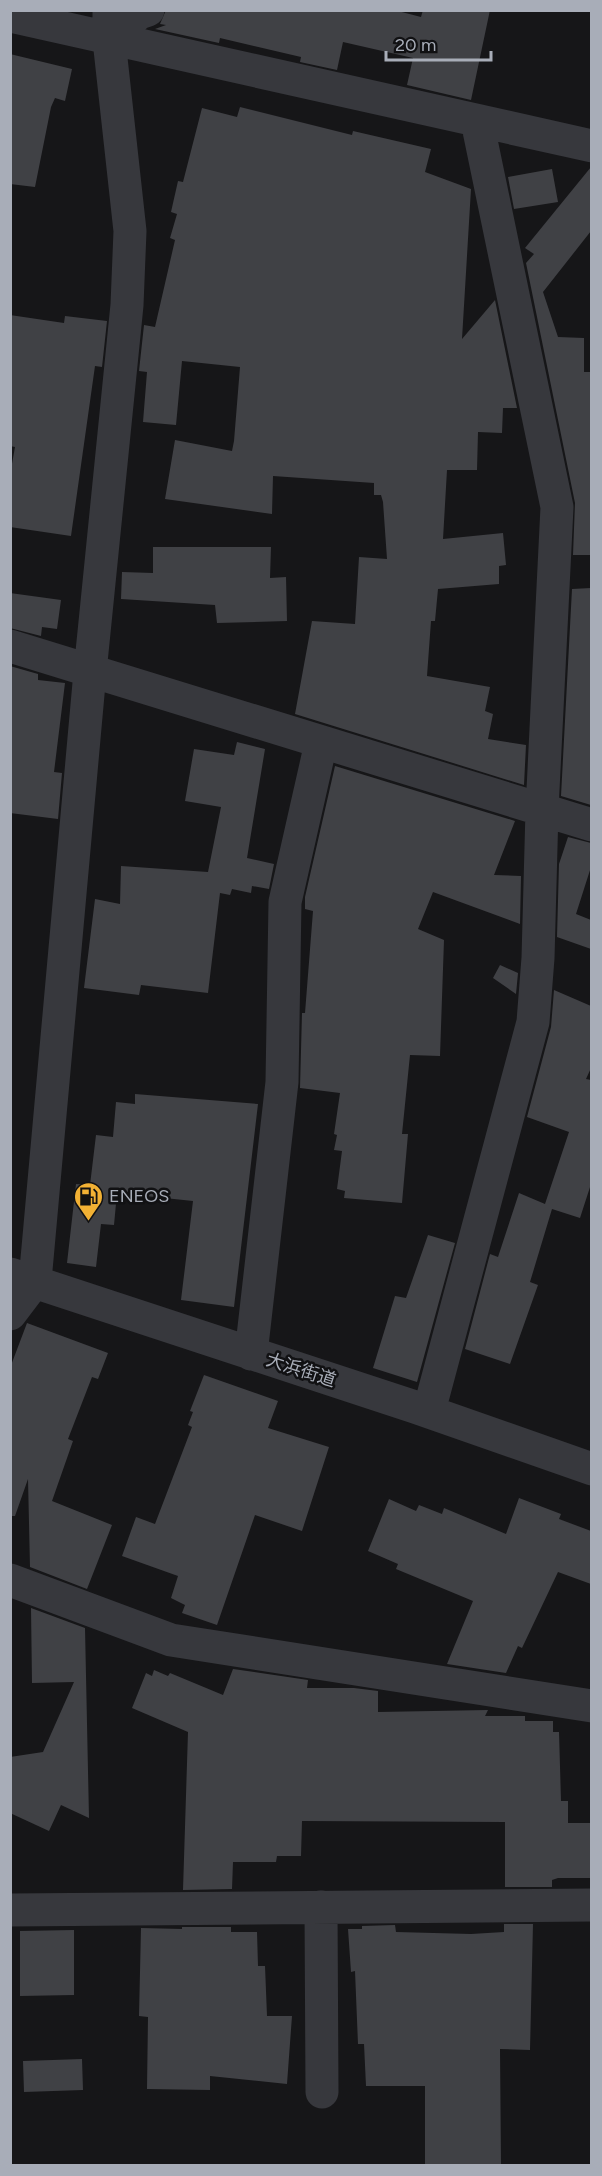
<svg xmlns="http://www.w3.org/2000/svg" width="602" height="2176" viewBox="0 0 602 2176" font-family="Figtree,'Noto Sans JP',sans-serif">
<rect width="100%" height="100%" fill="#161618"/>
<path fill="#404145" d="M 166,10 L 394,10 L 421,17 L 423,10 L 490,10 L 471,100 L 407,85 L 413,58 L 343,42 L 337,70 L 300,62 L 301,57 L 220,38 L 219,43 L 155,29 L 166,25 L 160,24 Z
M 10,54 L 72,69 L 65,101 L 55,98 L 51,107 L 35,187 L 10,184 Z
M 240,107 L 352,135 L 353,131 L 431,149 L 425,172 L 471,189 L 462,339 L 495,300 L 517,408 L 503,408 L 502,433 L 478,432 L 477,470 L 447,470 L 443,539 L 503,533 L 506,565 L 499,566 L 499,584 L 438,589 L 435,621 L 431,621 L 427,676 L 490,687 L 485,711 L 493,714 L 488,739 L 526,745 L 524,785 L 295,714 L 312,621 L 355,624 L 359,557 L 387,559 L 383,502 L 381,495 L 374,495 L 374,483 L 273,476 L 272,514 L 165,499 L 175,440 L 232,451 L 234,441 L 240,367 L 182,361 L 176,425 L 143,422 L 147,372 L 139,371 L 144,325 L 155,327 L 175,240 L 170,238 L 177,214 L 171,212 L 178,181 L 183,182 L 202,108 L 237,117 Z
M 591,167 L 591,231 L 543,292 L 558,337 L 584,338 L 584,372 L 591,372 L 591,555 L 573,555 L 575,503 L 526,263 L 534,254 L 525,248 Z
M 552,169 L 558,202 L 514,209 L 508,177 Z
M 10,315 L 64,323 L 65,316 L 107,321 L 102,367 L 95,366 L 71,536 L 10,527 L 10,475 L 15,447 L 10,446 Z
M 153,547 L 271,547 L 270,578 L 286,577 L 287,621 L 217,623 L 215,605 L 121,599 L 122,572 L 153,573 Z
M 591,588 L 591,805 L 561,796 L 572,589 Z
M 10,593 L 61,600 L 57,629 L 42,627 L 41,636 L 10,628 Z
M 10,666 L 38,674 L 38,680 L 65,683 L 54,772 L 62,773 L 58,819 L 10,813 Z
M 237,742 L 265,749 L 247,858 L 274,864 L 269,889 L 252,886 L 251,893 L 232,889 L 230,895 L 220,893 L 208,993 L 141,985 L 139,995 L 84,988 L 95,899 L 120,904 L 121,866 L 208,872 L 221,807 L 185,801 L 194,749 L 234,755 Z
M 335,766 L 515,821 L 494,875 L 521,876 L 520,924 L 433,892 L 418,929 L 444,940 L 440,1056 L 410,1055 L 402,1134 L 408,1134 L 402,1203 L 344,1198 L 345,1191 L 337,1189 L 342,1151 L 334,1150 L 337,1135 L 334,1134 L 340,1093 L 300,1088 L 302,1013 L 305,1013 L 313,911 L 305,909 L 305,897 Z
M 568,837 L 591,843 L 591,867 L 576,914 L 591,920 L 591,949 L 557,937 L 559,864 Z
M 500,965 L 518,973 L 516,994 L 493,978 Z
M 554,990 L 591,1006 L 591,1068 L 586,1079 L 591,1080 L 591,1184 L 580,1218 L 552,1209 L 530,1282 L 538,1285 L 510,1364 L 465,1349 L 490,1254 L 498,1257 L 519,1193 L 545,1204 L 569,1132 L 527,1117 L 551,1027 Z
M 135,1094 L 258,1104 L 234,1307 L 181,1300 L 193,1201 L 117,1193 L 114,1225 L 101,1224 L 96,1267 L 67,1263 L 76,1184 L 90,1185 L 96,1135 L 113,1137 L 116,1102 L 135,1104 Z
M 428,1235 L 455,1243 L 417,1382 L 373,1368 L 395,1296 L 406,1298 Z
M 27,1323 L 108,1353 L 98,1379 L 92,1377 L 68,1439 L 73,1441 L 52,1501 L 112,1525 L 87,1589 L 30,1567 L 28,1479 L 15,1516 L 10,1516 L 10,1368 Z
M 204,1375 L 278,1401 L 268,1428 L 329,1447 L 302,1531 L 255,1515 L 217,1625 L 182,1613 L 185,1605 L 171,1598 L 178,1576 L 122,1556 L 136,1517 L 155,1524 L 192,1427 L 188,1425 L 193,1412 L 190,1411 Z
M 519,1498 L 561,1514 L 559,1519 L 591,1531 L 591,1584 L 558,1572 L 522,1648 L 518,1646 L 506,1673 L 447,1664 L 473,1601 L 396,1569 L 398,1564 L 368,1551 L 389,1499 L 416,1511 L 419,1505 L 442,1514 L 444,1508 L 506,1534 Z
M 31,1608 L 85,1628 L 89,1818 L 61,1805 L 49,1831 L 10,1813 L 10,1757 L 43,1752 L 74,1682 L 32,1683 Z
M 233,1669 L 308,1680 L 307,1688 L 354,1688 L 378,1691 L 378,1712 L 488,1710 L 485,1716 L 525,1716 L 525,1721 L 553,1721 L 553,1732 L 559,1732 L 561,1801 L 568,1801 L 568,1823 L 591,1823 L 591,1878 L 558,1878 L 552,1880 L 552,1887 L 505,1887 L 505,1822 L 302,1821 L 301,1856 L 277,1856 L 276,1862 L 233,1862 L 232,1889 L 183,1890 L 188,1732 L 132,1708 L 146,1673 L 152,1676 L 154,1670 L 168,1676 L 170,1673 L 223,1695 Z
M 504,1924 L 533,1924 L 530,2050 L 500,2049 L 501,2166 L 425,2166 L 425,2086 L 366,2086 L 364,2044 L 358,2044 L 355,1971 L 351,1972 L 348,1929 L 362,1929 L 362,1926 L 395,1925 L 396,1932 L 471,1934 L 504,1932 Z
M 182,1927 L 231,1927 L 231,1932 L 257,1932 L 258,1966 L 265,1966 L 267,2016 L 292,2016 L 287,2084 L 210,2076 L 210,2090 L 147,2089 L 148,2017 L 139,2016 L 141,1928 L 182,1929 Z
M 74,1930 L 74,1995 L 20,1996 L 20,1931 Z
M 82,2059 L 83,2090 L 24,2092 L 23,2061 Z"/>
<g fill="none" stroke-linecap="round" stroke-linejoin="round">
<path stroke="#37383d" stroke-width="33" d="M 10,16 L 592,146
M 109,40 L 139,13 L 148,10
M 10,646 L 592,825
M 10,1274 L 415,1407 L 592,1469
M 10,1314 L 35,1281 L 90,672 L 127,305 L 130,231 L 109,40 L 109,10
M 251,1354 L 282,1082 L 285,902 L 321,743
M 429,1411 L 533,1022 L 538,958 L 542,810 L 557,507 L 477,121
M 10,1580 L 171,1640 L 592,1706
M 321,1907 L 322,2092
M 10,1910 L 592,1905"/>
</g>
<defs>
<symbol id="fuel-pin" viewBox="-11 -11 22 30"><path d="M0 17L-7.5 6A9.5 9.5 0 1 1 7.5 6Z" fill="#f2b134" stroke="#111113"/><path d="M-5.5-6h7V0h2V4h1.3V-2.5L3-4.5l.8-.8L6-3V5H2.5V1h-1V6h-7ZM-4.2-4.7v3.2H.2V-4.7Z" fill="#111"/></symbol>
</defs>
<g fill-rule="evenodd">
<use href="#fuel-pin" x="72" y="1180" width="33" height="45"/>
</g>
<g text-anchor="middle" stroke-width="5" stroke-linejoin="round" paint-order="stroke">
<g font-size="18" fill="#a8adb8" stroke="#111113" text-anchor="start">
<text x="109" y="1202">ENEOS</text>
</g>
<g font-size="18" fill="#a8adb8" stroke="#111113">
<text transform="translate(301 1370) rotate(18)" y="6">大浜街道</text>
</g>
</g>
<rect width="602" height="2176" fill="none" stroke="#a8adb8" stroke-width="24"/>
<path d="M386 51v9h105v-9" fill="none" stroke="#a8adb8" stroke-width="3"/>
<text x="395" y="51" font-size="18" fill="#a8adb8" stroke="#111113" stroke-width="4.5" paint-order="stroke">20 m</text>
</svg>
